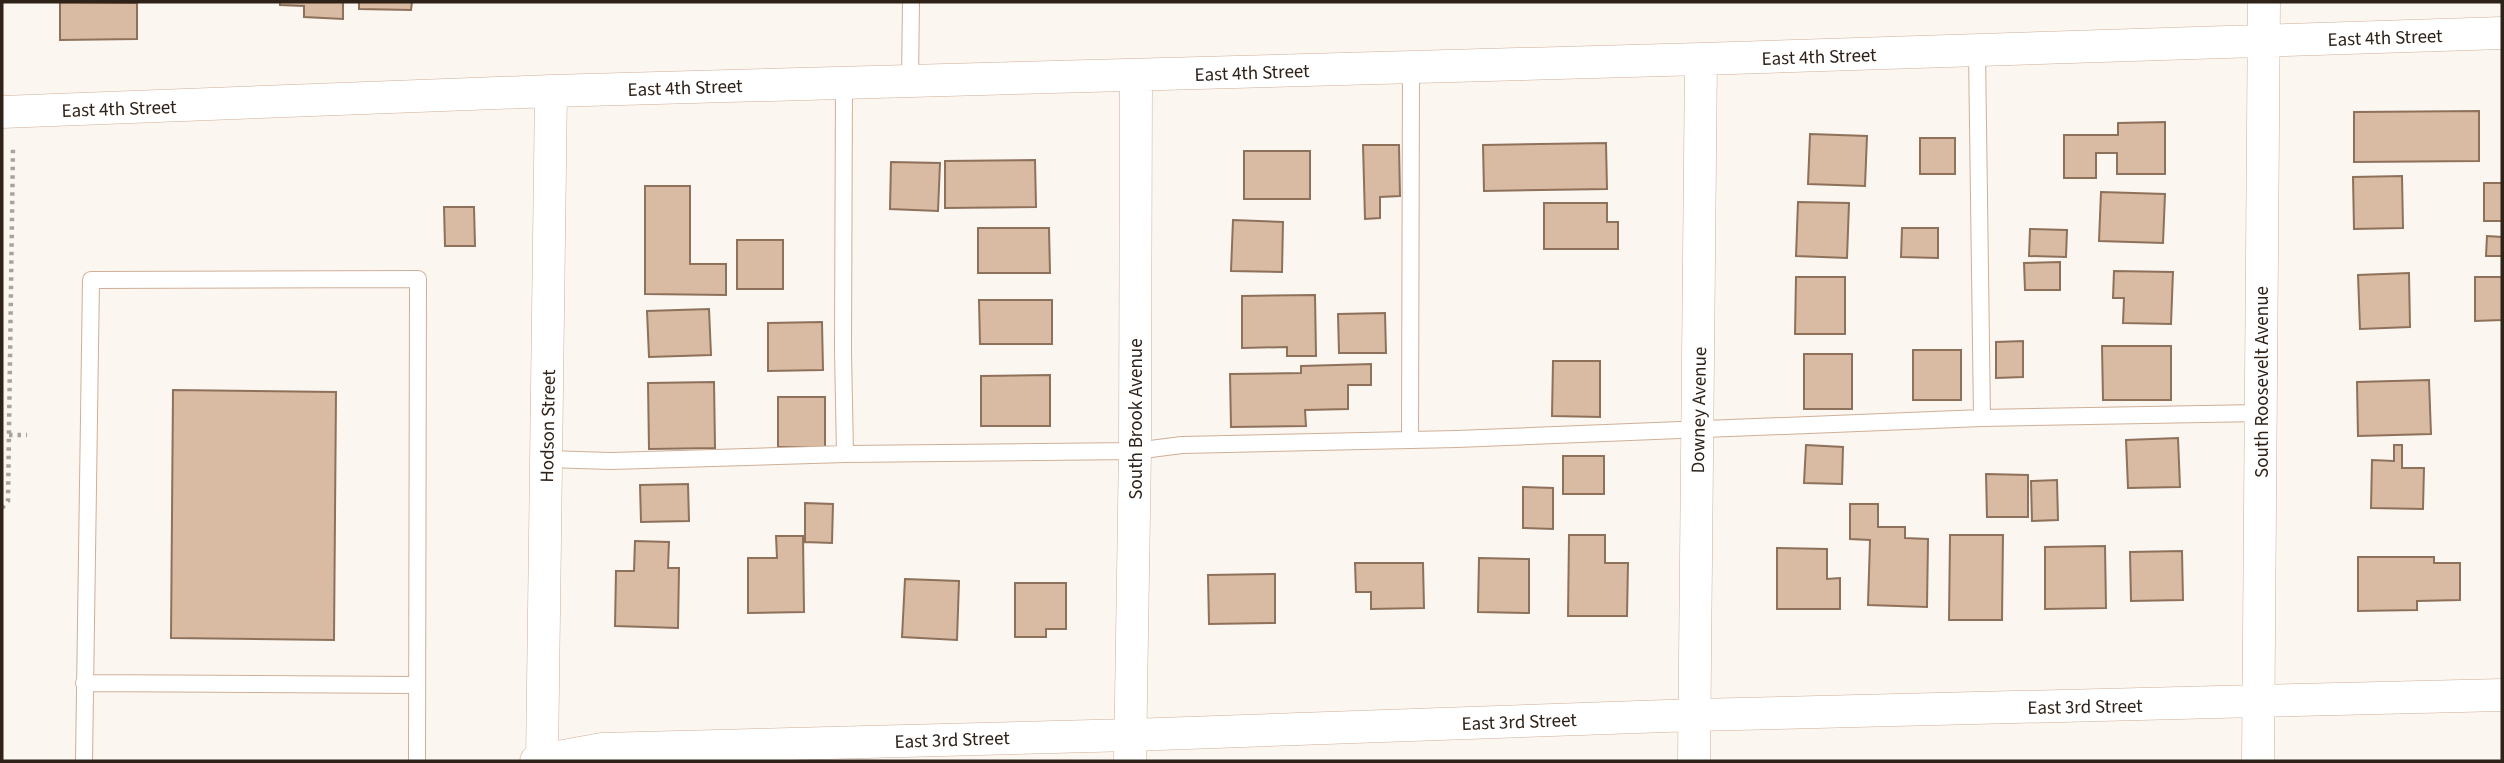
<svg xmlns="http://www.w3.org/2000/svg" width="2504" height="763" viewBox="0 0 2504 763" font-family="'Source Sans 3',sans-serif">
<rect width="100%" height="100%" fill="#fcf6f1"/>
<path fill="#d9baa2" stroke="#8e715b" stroke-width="2" d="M 60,2 L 137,3 L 137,39 L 60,40 Z
M 280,2 L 343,2 L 343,19 L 304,17 L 304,6 L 280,5 Z
M 359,2 L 412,2 L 411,10 L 359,9 Z
M 2479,111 L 2479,161 L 2354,162 L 2354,112 Z
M 2165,122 L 2165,174 L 2117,174 L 2117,153 L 2096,153 L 2096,178 L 2064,178 L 2064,135 L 2118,135 L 2118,123 Z
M 1810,134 L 1867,136 L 1865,186 L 1808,184 Z
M 1920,138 L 1955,138 L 1955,174 L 1920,174 Z
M 1606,143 L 1607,189 L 1484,191 L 1483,145 Z
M 1363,145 L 1399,145 L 1400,196 L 1380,197 L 1380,218 L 1365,219 Z
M 1244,151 L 1310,151 L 1310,199 L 1244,199 Z
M 1035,160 L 1036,207 L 945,208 L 945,161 Z
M 891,162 L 940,163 L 938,211 L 890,209 Z
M 2402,176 L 2403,228 L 2354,229 L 2353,177 Z
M 2484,183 L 2502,183 L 2502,221 L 2484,221 Z
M 645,186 L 690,186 L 690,264 L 726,264 L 726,295 L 645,294 Z
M 2101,192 L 2165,194 L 2163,243 L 2099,241 Z
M 1798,202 L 1849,203 L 1847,258 L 1796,256 Z
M 1544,203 L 1607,203 L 1607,222 L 1618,222 L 1618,249 L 1544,249 Z
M 444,207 L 474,207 L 475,246 L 445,246 Z
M 1233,220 L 1283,222 L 1282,272 L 1231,271 Z
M 978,228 L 1049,228 L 1050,273 L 978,273 Z
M 1902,228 L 1938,228 L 1938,258 L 1901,257 Z
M 2030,229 L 2067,230 L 2066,257 L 2029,256 Z
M 2487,236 L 2502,237 L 2502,256 L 2486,256 Z
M 737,240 L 783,240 L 783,289 L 737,289 Z
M 2060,262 L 2060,290 L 2025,290 L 2024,263 Z
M 2114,271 L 2173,272 L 2171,324 L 2123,323 L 2124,298 L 2113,298 Z
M 2409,273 L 2410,327 L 2360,329 L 2358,275 Z
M 1796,277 L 1845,277 L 1845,334 L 1795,334 Z
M 2475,277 L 2502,277 L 2502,320 L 2475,321 Z
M 1315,295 L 1316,356 L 1287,356 L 1287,347 L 1242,348 L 1242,296 Z
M 979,300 L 1052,300 L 1052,344 L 980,344 Z
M 709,309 L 711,355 L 649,357 L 647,311 Z
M 1385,313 L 1386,353 L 1339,353 L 1338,314 Z
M 822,322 L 823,370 L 768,371 L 768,323 Z
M 2023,341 L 2023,377 L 1996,378 L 1996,342 Z
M 2102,346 L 2171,346 L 2171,400 L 2103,400 Z
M 1913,350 L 1961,350 L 1961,400 L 1913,400 Z
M 1804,354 L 1852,354 L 1852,409 L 1804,409 Z
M 1553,361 L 1600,361 L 1600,417 L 1552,416 Z
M 1371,364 L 1371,385 L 1348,385 L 1348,409 L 1305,410 L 1306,426 L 1231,427 L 1230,374 L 1301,373 L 1301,366 Z
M 1050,375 L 1050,426 L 981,426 L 981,376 Z
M 2429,380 L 2431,434 L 2358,436 L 2357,382 Z
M 714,382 L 715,448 L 649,449 L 648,383 Z
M 173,390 L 336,392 L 334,640 L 171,638 Z
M 778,397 L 825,397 L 825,447 L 778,447 Z
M 2178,438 L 2180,487 L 2128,488 L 2126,440 Z
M 1806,445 L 1843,447 L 1842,484 L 1804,483 Z
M 2394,445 L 2402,445 L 2402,468 L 2424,468 L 2423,509 L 2371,508 L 2372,460 L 2394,461 Z
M 1563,456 L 1604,456 L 1604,494 L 1563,494 Z
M 1986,474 L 2028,475 L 2028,517 L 1987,517 Z
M 2057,480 L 2058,520 L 2032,521 L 2031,481 Z
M 688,484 L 689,521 L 641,522 L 640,485 Z
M 1523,487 L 1553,488 L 1553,529 L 1523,528 Z
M 805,503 L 833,504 L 832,543 L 805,542 Z
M 1850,504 L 1878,504 L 1878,527 L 1905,527 L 1905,538 L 1928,539 L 1927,607 L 1868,605 L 1870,540 L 1850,539 Z
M 1569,535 L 1605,535 L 1605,563 L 1628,563 L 1627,616 L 1568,616 Z
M 1950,535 L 2003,535 L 2002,620 L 1949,620 Z
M 776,536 L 803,536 L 804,612 L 748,613 L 748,558 L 777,558 Z
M 635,541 L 669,542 L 668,568 L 679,568 L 678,628 L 615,626 L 616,571 L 634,571 Z
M 2105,546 L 2106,608 L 2045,609 L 2045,547 Z
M 1777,548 L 1827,549 L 1827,579 L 1840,578 L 1840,609 L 1777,609 Z
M 2182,551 L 2183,600 L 2131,601 L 2130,552 Z
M 2358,557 L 2434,557 L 2434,563 L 2460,563 L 2460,600 L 2417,601 L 2417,610 L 2358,611 Z
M 1479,558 L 1529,559 L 1529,613 L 1478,612 Z
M 1355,563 L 1423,563 L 1424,608 L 1371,609 L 1371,592 L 1356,592 Z
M 1275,574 L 1275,623 L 1209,624 L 1208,575 Z
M 905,579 L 959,581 L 957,640 L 902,637 Z
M 1015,583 L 1066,583 L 1066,629 L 1046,629 L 1046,637 L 1015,637 Z"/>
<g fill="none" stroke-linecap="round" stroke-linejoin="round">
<defs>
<path id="service" d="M 1977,51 L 1982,418
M 910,80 L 911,2
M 844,82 L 843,351 L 845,454
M 1410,440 L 1411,68
M 546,459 L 611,461 L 845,454 L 1135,451 L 1182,445 L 1457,439 L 1982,418 L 2261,413
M 84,683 L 417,685
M 84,761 L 91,280 L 418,279 L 417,761"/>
<path id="minor" d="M 2,112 L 551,91 L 1701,59 L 2502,33
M 536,761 L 602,749 L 1131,735 L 1695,715 L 2502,695
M 542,761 L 551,91
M 1130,761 L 1135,451 L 1136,76
M 1694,761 L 1701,59
M 2258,761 L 2264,2"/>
</defs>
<use href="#service" stroke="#ceaf97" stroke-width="18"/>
<use href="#minor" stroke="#ceaf97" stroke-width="33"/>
<path stroke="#aba29c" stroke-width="4.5" stroke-dasharray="3.5 5" stroke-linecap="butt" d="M 9,435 L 27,435
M 2,508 L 8,501 L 13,147"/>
<use href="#service" stroke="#fff" stroke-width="16"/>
<use href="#minor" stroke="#fff" stroke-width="32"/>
</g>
<g text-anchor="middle" stroke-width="5" stroke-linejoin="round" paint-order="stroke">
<g font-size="19" fill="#2e2219" stroke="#fff">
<text transform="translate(2385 37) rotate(-2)" y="7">East 4th Street</text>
<text transform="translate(1819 56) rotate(-2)" y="7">East 4th Street</text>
<text transform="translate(1252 72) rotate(-2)" y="7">East 4th Street</text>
<text transform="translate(685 87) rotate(-2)" y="7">East 4th Street</text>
<text transform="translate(119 108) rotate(-2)" y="7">East 4th Street</text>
<text transform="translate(2261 382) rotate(-90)" y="7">South Roosevelt Avenue</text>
<text transform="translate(1698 410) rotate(-89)" y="7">Downey Avenue</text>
<text transform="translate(1135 419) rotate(-90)" y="7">South Brook Avenue</text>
<text transform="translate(547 426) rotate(-89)" y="7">Hodson Street</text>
<text transform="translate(2085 706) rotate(-1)" y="7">East 3rd Street</text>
<text transform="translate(1519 721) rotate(-2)" y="7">East 3rd Street</text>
<text transform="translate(952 739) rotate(-2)" y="7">East 3rd Street</text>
</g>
</g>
<rect width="2504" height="763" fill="none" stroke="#2e2219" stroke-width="7"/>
</svg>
